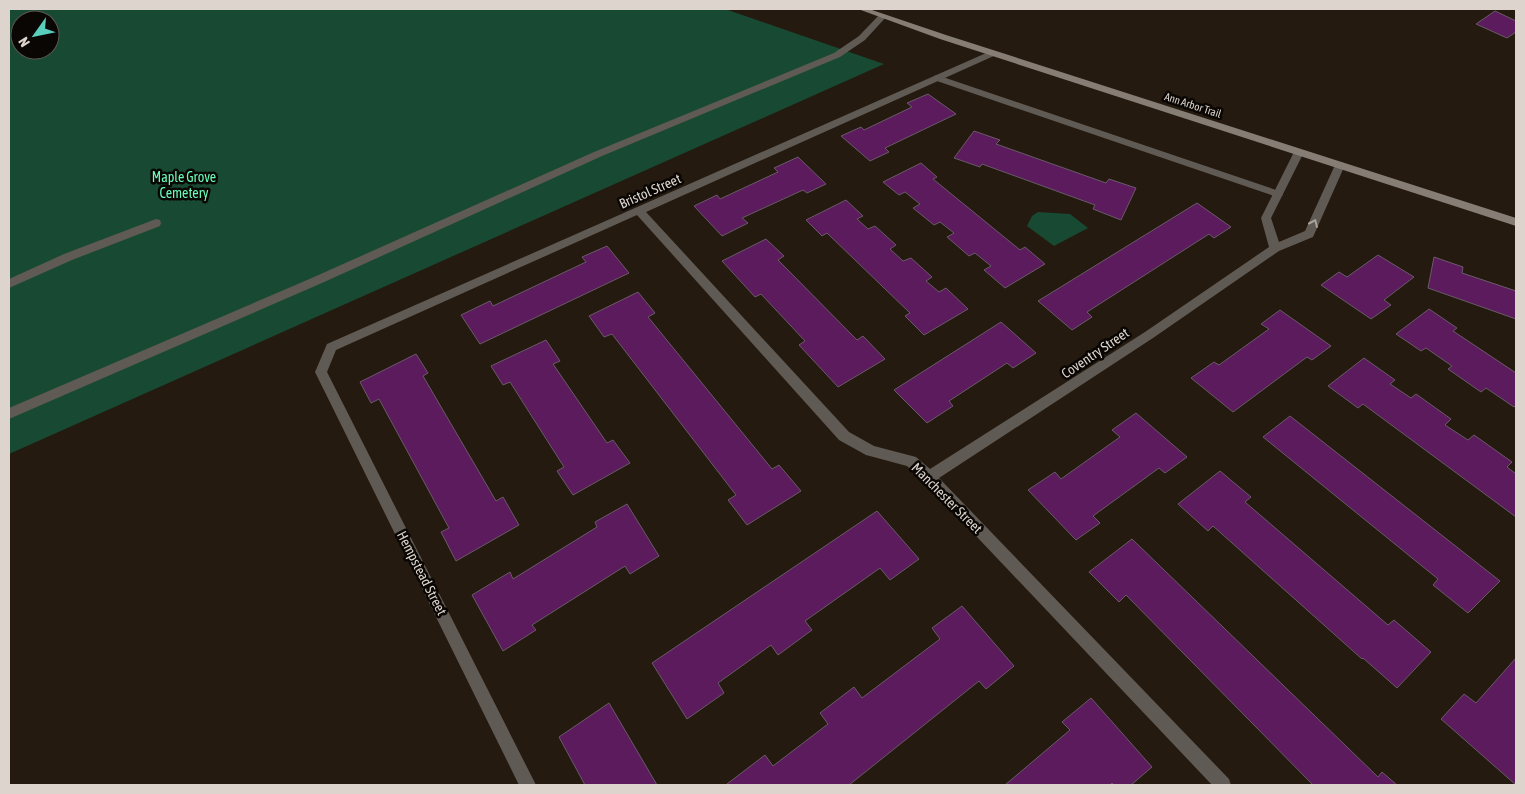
<svg xmlns="http://www.w3.org/2000/svg" width="1525" height="794" viewBox="0 0 1525 794" font-family="'Asap Condensed',sans-serif">
<rect width="100%" height="100%" fill="#241a0f"/>
<path fill="#184933" fill-rule="evenodd" d="M 9,9 L 725,9 L 884,64 L 9,454 ZM 20,20 L 50,20 L 50,50 L 20,50 Z
M 1038,212 L 1070,214 L 1088,228 L 1054,246 L 1027,226 L 1032,216 Z"/>
<path fill="#5b1b5d" stroke="#695b68" d="M 1495,11 L 1516,21 L 1516,32 L 1507,38 L 1476,24 Z
M 928,94 L 956,114 L 885,148 L 889,152 L 870,161 L 841,136 L 861,127 L 864,130 L 912,107 L 907,103 Z
M 974,131 L 1000,140 L 996,144 L 1106,183 L 1109,179 L 1136,188 L 1121,220 L 1093,209 L 1095,205 L 982,164 L 980,167 L 954,158 Z
M 798,157 L 826,184 L 807,193 L 803,190 L 742,218 L 748,223 L 722,236 L 694,206 L 717,195 L 720,199 L 778,172 L 774,168 Z
M 921,163 L 937,177 L 933,179 L 1020,250 L 1025,247 L 1045,264 L 1005,288 L 984,270 L 991,266 L 975,253 L 969,256 L 947,237 L 954,233 L 940,222 L 934,225 L 913,208 L 920,204 L 905,192 L 899,195 L 883,182 Z
M 846,200 L 863,216 L 857,219 L 868,229 L 875,226 L 896,245 L 890,249 L 903,261 L 911,258 L 932,277 L 926,281 L 939,292 L 946,288 L 968,309 L 924,335 L 905,316 L 910,313 L 827,233 L 822,236 L 806,220 Z
M 1197,203 L 1231,227 L 1214,238 L 1209,234 L 1087,312 L 1092,317 L 1072,330 L 1038,301 Z
M 766,239 L 784,256 L 778,260 L 857,340 L 863,336 L 885,359 L 838,387 L 799,345 L 805,341 L 761,294 L 755,297 L 722,261 Z
M 607,246 L 629,273 L 480,344 L 461,315 L 490,301 L 493,306 L 586,262 L 582,257 Z
M 1378,255 L 1414,277 L 1384,300 L 1391,305 L 1371,319 L 1321,285 L 1339,272 L 1347,277 Z
M 1434,257 L 1463,267 L 1462,273 L 1516,291 L 1516,319 L 1428,288 Z
M 638,292 L 655,313 L 648,317 L 772,469 L 779,465 L 801,491 L 747,525 L 728,500 L 736,495 L 612,334 L 604,337 L 589,316 Z
M 1429,309 L 1457,328 L 1453,331 L 1516,373 L 1516,405 L 1514,407 L 1486,388 L 1481,392 L 1448,369 L 1452,366 L 1426,348 L 1421,351 L 1396,334 Z
M 1280,310 L 1331,346 L 1312,360 L 1307,357 L 1233,412 L 1191,378 L 1214,362 L 1219,365 L 1269,329 L 1261,324 Z
M 1001,322 L 1036,353 L 1013,368 L 1007,363 L 949,401 L 953,406 L 927,423 L 894,390 Z
M 546,340 L 560,361 L 553,364 L 607,443 L 613,440 L 630,463 L 573,495 L 557,471 L 564,467 L 510,382 L 503,385 L 491,366 Z
M 416,354 L 428,373 L 423,376 L 496,501 L 503,497 L 519,525 L 456,561 L 441,532 L 449,528 L 379,399 L 371,403 L 360,382 Z
M 1364,358 L 1395,380 L 1390,384 L 1411,398 L 1416,394 L 1451,419 L 1445,425 L 1468,440 L 1474,435 L 1512,462 L 1507,467 L 1516,474 L 1516,517 L 1363,404 L 1358,408 L 1328,386 Z
M 1136,413 L 1187,457 L 1165,473 L 1159,468 L 1093,516 L 1100,523 L 1076,540 L 1028,490 L 1055,472 L 1061,479 L 1120,437 L 1112,430 Z
M 1290,416 L 1500,581 L 1468,613 L 1433,585 L 1438,579 L 1263,437 Z
M 1220,471 L 1251,497 L 1245,502 L 1388,625 L 1394,620 L 1431,652 L 1397,688 L 1363,658 L 1362,659 L 1213,526 L 1208,531 L 1178,504 Z
M 627,504 L 659,556 L 630,574 L 625,566 L 532,625 L 536,630 L 503,651 L 472,595 L 510,572 L 513,579 L 597,527 L 595,522 Z
M 877,511 L 919,559 L 890,580 L 880,568 L 805,621 L 812,630 L 778,655 L 771,645 L 718,683 L 724,693 L 687,719 L 652,663 Z
M 1132,539 L 1378,777 L 1382,772 L 1397,785 L 1313,785 L 1126,595 L 1119,602 L 1089,572 Z
M 962,606 L 1014,666 L 986,689 L 979,681 L 849,785 L 728,785 L 727,784 L 765,755 L 773,766 L 828,724 L 820,713 L 854,687 L 862,698 L 940,639 L 932,628 Z
M 1516,658 L 1516,785 L 1441,719 L 1464,694 L 1476,703 Z
M 1091,698 L 1152,767 L 1131,785 L 1114,785 L 1112,783 L 1110,785 L 1005,785 L 1070,730 L 1062,722 Z
M 609,703 L 657,785 L 585,785 L 559,737 Z"/>
<g fill="none" stroke-linecap="round" stroke-linejoin="round">
<path fill="#605a54" fill-rule="evenodd" d="M 880,14 L 887,16 L 865,40 L 840,57 L 602,156 L 322,283 L 9,419 L 9,408 L 314,277 L 594,152 L 834,53 L 859,36 Z
M 937,75 L 1282,192 L 1283,194 L 1282,196 L 1274,196 L 934,80 L 934,76 Z
M 156,219 L 160,220 L 161,223 L 160,226 L 72,260 L 9,288 L 9,279 L 64,254 Z"/>
<path fill="#605a54" fill-rule="evenodd" d="M 993,50 L 997,53 L 996,55 L 646,212 L 849,432 L 874,446 L 916,457 L 930,469 L 1145,332 L 1269,247 L 1261,218 L 1295,150 L 1299,149 L 1304,152 L 1271,218 L 1279,242 L 1305,231 L 1335,165 L 1340,162 L 1344,163 L 1345,165 L 1313,237 L 1279,251 L 1153,338 L 939,478 L 1229,779 L 1231,785 L 1212,785 L 924,481 L 907,466 L 866,455 L 839,440 L 637,215 L 336,350 L 327,372 L 536,785 L 519,785 L 315,372 L 327,344 Z"/>
<path fill="#867d74" fill-rule="evenodd" d="M 858,9 L 869,9 L 946,35 L 1516,218 L 1516,226 L 940,39 Z"/>
</g>
<defs><path id="oneway-chevron" d="M-2-3.5L2.5 0L-2 3.5" fill="none" stroke-width="1.6" stroke-linecap="round" stroke-linejoin="round" transform="scale(1.25)"/></defs>
<use stroke="#aaa39d" href="#oneway-chevron" transform="translate(1314 223) rotate(-66)"/>
<g text-anchor="middle" stroke-width="5" stroke-linejoin="round" paint-order="stroke">
<g font-size="11" fill="#dcd4cd" stroke="#0a0603">
<text transform="translate(1193 105) rotate(18)" y="4">Ann Arbor Trail</text>
</g>
<g font-size="14" fill="#69fcbb" stroke="#0a0603">
<text x="184" y="182">Maple Grove<tspan x="184" dy="16">Cemetery</tspan></text>
</g>
<g font-size="14" fill="#dcd4cd" stroke="#0a0603">
<text transform="translate(650 191) rotate(-24)" y="5">Bristol Street</text>
<text transform="translate(1095 353) rotate(-34)" y="5">Coventry Street</text>
<text transform="translate(947 498) rotate(45)" y="5">Manchester Street</text>
<text transform="translate(422 573) rotate(63)" y="5">Hempstead Street</text>
</g>
</g>
<rect width="1525" height="794" fill="none" stroke="#dcd4cd" stroke-width="20"/>
<g transform="translate(35 35) rotate(237)"><circle r="24" fill="#0a0603" stroke="#5e5854"/>
<path d="M0-4L9 19L0 12L-9 19Z" fill="#5acebc"/>
<text y="-8" font-size="14" font-weight="bold" text-anchor="middle" fill="#dcd4cd">N</text>
</g>
</svg>
